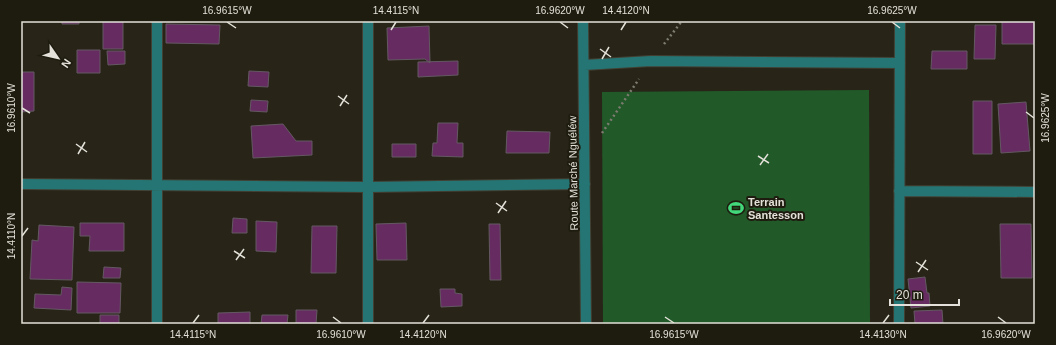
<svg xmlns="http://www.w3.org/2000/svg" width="1056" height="345" viewBox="0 0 1056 345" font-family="Arial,sans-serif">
<rect width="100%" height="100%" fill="#282518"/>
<path fill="#215929" d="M 869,90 L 870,324 L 603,324 L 602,92 Z"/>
<path fill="#662c61" stroke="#645862" d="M 62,21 L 79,21 L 79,24 L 62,24 Z
M 103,21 L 123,21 L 123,49 L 103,49 Z
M 1002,21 L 1035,21 L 1035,44 L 1002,44 Z
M 166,24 L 220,25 L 219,44 L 166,43 Z
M 975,25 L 996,25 L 995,59 L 974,59 Z
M 429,26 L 430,63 L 425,59 L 388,60 L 387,28 Z
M 77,50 L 100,50 L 100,73 L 77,73 Z
M 107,51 L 125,51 L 125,64 L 108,65 Z
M 932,51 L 967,51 L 967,69 L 931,69 Z
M 458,61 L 458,75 L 418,77 L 418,62 Z
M 249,71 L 269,72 L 268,87 L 248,86 Z
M 21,72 L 34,72 L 34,111 L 21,112 Z
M 251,100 L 268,101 L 267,112 L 250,111 Z
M 973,101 L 992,101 L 992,154 L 973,154 Z
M 1026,102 L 1030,151 L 1001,153 L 998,104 Z
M 438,123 L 458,123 L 457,143 L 463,143 L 463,157 L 432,156 L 433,143 L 437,143 Z
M 283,124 L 296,141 L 312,141 L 312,155 L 253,158 L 251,126 Z
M 507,131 L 550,132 L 549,153 L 506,153 Z
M 392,144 L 416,144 L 416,157 L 392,157 Z
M 233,218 L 247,219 L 247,233 L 232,233 Z
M 256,221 L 277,222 L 276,252 L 256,251 Z
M 80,223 L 124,223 L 124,251 L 89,251 L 90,236 L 80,236 Z
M 406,223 L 407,260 L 377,260 L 376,224 Z
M 489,224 L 500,224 L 501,280 L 490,280 Z
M 1000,224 L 1031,224 L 1032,278 L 1001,278 Z
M 39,225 L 74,227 L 72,280 L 30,279 L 32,240 L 38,241 Z
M 312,226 L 337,226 L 336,273 L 311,273 Z
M 104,267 L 121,268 L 120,278 L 103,278 Z
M 925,277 L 927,293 L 929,293 L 930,306 L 911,308 L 908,279 Z
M 77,282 L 121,283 L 120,313 L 77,313 Z
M 62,287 L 72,288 L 71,310 L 34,308 L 35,294 L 61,295 Z
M 440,289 L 455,289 L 455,293 L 462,294 L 462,306 L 441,307 Z
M 296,310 L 317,310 L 316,324 L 296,324 Z
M 942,310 L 943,324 L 915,324 L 914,311 Z
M 250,312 L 250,324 L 218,324 L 218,313 Z
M 100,315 L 119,315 L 119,324 L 100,324 Z
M 262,315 L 288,315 L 287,324 L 261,324 Z"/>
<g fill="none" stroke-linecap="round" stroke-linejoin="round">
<defs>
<path id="minor" d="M 583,21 L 586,324
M 584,65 L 651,61 L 900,63
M 21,184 L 368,187 L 585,184
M 899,191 L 1035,192
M 157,324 L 157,21
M 368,324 L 368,21
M 899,324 L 900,21"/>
</defs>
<use href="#minor" stroke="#423f33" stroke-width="12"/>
<path stroke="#7e7c71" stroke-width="2.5" stroke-dasharray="2 3" stroke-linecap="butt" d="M 664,44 L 682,21
M 602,133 L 639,79"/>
<use href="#minor" stroke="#247573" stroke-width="10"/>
</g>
<path fill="none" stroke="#e3e1d9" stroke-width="1.5" d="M 227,22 L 236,28M 560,22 L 568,28M 892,22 L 900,28M 391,30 L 396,22M 621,30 L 626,22M 600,49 L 611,57M 602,59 L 609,47M 338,96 L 349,104M 340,106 L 347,95M 22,108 L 30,113M 1026,112 L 1034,118M 76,144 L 87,152M 78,154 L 85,142M 758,156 L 769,163M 760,165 L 768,154M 496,203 L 507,211M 498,213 L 506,201M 22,236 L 28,228M 234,251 L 245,258M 236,260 L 244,249M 916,262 L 928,270M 918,272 L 926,260M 333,317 L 341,323M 665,317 L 674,323M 998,317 L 1006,323M 193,323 L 199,315M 423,323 L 429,315M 883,323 L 889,315"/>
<defs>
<symbol id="stadium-bare" viewBox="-9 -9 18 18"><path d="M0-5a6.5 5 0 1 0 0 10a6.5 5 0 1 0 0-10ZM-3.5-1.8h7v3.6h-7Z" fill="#42d77b" stroke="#1e1b0f" stroke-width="2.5" paint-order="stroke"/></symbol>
</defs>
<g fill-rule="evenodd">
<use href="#stadium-bare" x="725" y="197" width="22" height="22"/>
</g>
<g text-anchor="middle" stroke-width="4" stroke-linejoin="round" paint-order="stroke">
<g font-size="11" fill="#e3e1d9" stroke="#1e1b0f">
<text transform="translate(573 173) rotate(-91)" y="4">Route Marché Nguéléw</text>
</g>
<g font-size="11" font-weight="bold" fill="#e3e1d9" stroke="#1e1b0f" text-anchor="start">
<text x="748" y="206">Terrain<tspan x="748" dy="13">Santesson</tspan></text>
</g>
</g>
<rect width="1056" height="345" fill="none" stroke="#1e1b0f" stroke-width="44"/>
<g transform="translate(58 58) rotate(124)" stroke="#1e1b0f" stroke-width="3" paint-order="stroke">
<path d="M0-3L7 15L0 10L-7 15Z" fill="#e3e1d9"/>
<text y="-6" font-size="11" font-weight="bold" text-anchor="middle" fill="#e3e1d9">N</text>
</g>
<path d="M890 299v6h69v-6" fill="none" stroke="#e3e1d9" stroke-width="2"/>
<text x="896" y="299" font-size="12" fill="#e3e1d9" stroke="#1e1b0f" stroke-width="3" paint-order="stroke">20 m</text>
<rect x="22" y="22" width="1012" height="301" fill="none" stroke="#e3e1d9" stroke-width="1.5"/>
<g font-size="10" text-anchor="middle" fill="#e3e1d9">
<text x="227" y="14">16.9615°W</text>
<text x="396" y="14">14.4115°N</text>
<text x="560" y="14">16.9620°W</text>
<text x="626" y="14">14.4120°N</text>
<text x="892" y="14">16.9625°W</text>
<text transform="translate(11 108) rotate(-90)" y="4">16.9610°W</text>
<text transform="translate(1045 118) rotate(-90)" y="4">16.9625°W</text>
<text transform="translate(11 236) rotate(-90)" y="4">14.4110°N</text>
<text x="193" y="338">14.4115°N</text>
<text x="341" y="338">16.9610°W</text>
<text x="423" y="338">14.4120°N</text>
<text x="674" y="338">16.9615°W</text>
<text x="883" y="338">14.4130°N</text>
<text x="1006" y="338">16.9620°W</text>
</g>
</svg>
